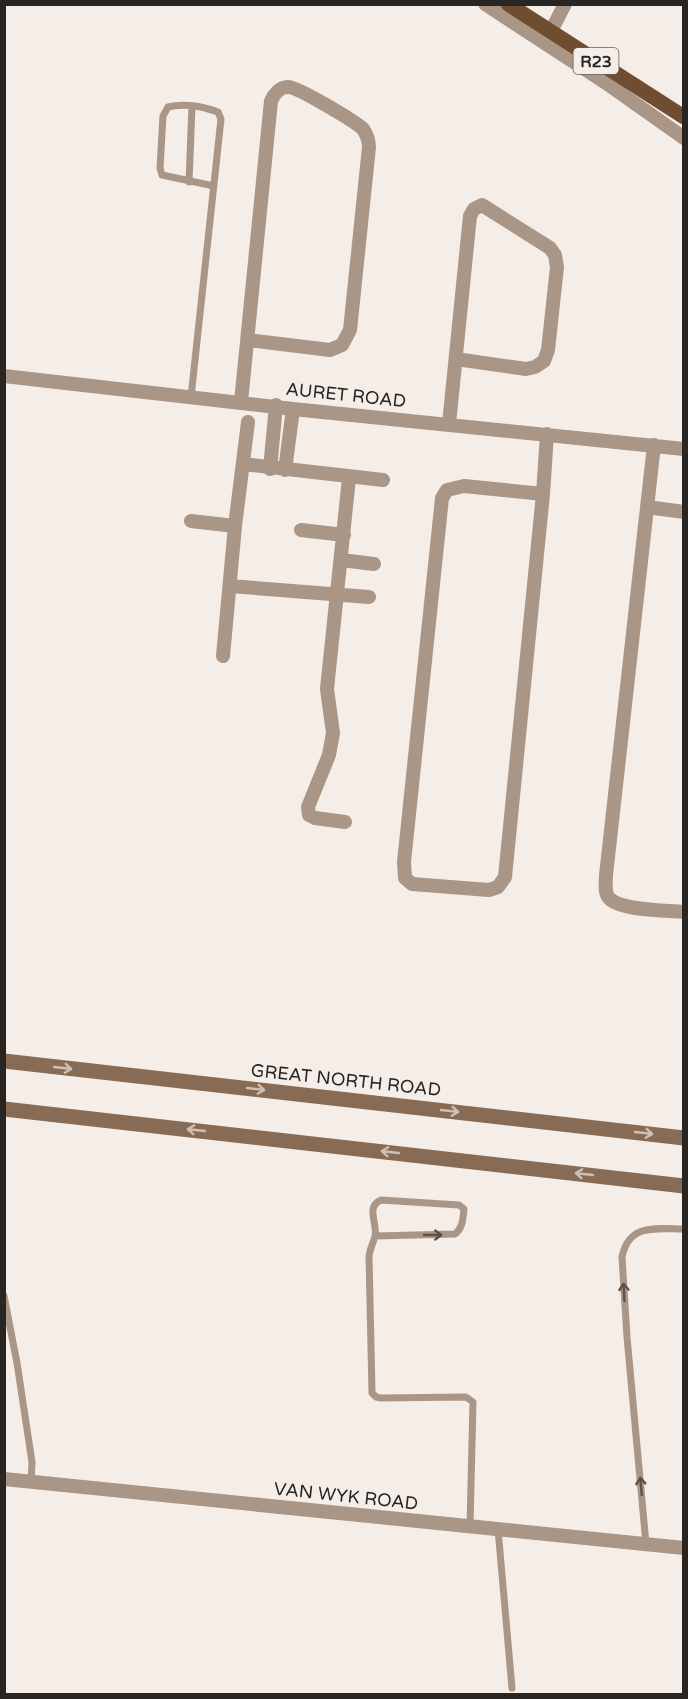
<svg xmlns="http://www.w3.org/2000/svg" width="688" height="1699" viewBox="0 0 688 1699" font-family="'Varela Round',sans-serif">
<rect width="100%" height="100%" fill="#f5ede7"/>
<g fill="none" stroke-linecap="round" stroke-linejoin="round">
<path stroke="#aa9686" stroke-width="7" d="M 189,182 L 192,106
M 191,397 L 221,119 L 218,112 C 203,106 183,103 168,107 L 163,116 L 160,168 L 162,175 L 214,186
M 375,1236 L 455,1234 C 463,1228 463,1218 464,1209 L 459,1205 L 381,1200 C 365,1207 378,1224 375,1236 C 373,1244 370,1248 369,1256 L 372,1393 L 376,1397 L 381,1398 L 466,1397 L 473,1402 L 470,1526
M 4,1296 L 17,1363 L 32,1462 L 31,1481
M 498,1529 L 512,1688
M 646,1544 L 627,1337 L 622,1257 C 629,1223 656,1229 684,1229"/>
<path stroke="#aa9686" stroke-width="14" d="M 485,4 L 609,85 L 684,138
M 551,31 L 565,4
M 4,376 L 293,409 L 684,449
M 241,402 L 271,101 C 274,94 280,87 288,87 C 298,87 356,122 363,129 C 367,135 369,140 369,147 L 350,330 L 342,345 L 330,350 L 248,340
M 449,424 L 470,216 L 474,209 L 482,205 L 550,248 L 555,255 L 557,267 L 548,350 L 544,361 L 535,367 L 526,369 L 456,359
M 654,445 L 606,875 C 606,883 604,892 609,898 C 620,911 667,910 684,912
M 243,464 L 383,480
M 270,469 L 276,405
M 285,470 L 293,409
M 543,494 L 464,486 L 447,490 L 442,498 L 404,862 L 405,878 L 412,884 L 489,890 L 498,887 L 505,877 L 543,494 L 547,434
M 647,507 L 684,512
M 191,521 L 235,526
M 301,530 L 344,535
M 341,560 L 374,564
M 230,586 L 369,597
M 223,656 L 235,526 L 248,422
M 345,822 L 315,818 L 309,815 L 308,807 L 329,755 L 333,733 L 327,689 L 349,478
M 4,1479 L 684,1548"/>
<path stroke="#886b54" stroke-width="15" d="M 4,1061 L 684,1138
M 4,1109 L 684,1186"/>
<path stroke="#6f4d30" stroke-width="15" d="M 508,4 L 684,117"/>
</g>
<defs><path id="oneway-shaft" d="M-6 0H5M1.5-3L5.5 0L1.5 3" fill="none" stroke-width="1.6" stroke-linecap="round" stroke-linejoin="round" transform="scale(1.5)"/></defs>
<g stroke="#cfc0b4">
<use href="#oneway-shaft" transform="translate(63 1068) rotate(6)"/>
<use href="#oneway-shaft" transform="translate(256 1089) rotate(6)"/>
<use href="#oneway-shaft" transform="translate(450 1111) rotate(6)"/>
<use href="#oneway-shaft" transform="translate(196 1130) rotate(-174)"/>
<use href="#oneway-shaft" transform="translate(644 1133) rotate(6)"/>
<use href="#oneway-shaft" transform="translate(390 1152) rotate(-174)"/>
<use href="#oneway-shaft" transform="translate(584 1174) rotate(-174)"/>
</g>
<g stroke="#5c524b">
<use href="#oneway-shaft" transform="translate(433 1235)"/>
<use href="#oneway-shaft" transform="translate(624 1292) rotate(-93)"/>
<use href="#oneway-shaft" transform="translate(641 1486) rotate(-95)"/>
</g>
<g text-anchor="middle" stroke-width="6" stroke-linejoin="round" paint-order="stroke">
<rect fill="#f5ede7" stroke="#66615e" stroke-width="1.5" x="573.5" y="48" width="45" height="26" rx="4.5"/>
<g font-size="16" font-weight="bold" fill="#282523">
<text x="596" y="67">R23</text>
</g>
<g font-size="18" fill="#282523" stroke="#f5ede7">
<text transform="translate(346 395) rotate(6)" y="6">AURET ROAD</text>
<text transform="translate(346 1080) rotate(6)" y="6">GREAT NORTH ROAD</text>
<text transform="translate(346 1496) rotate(6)" y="6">VAN WYK ROAD</text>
</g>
</g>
<rect width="688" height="1699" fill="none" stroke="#282523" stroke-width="12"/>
</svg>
